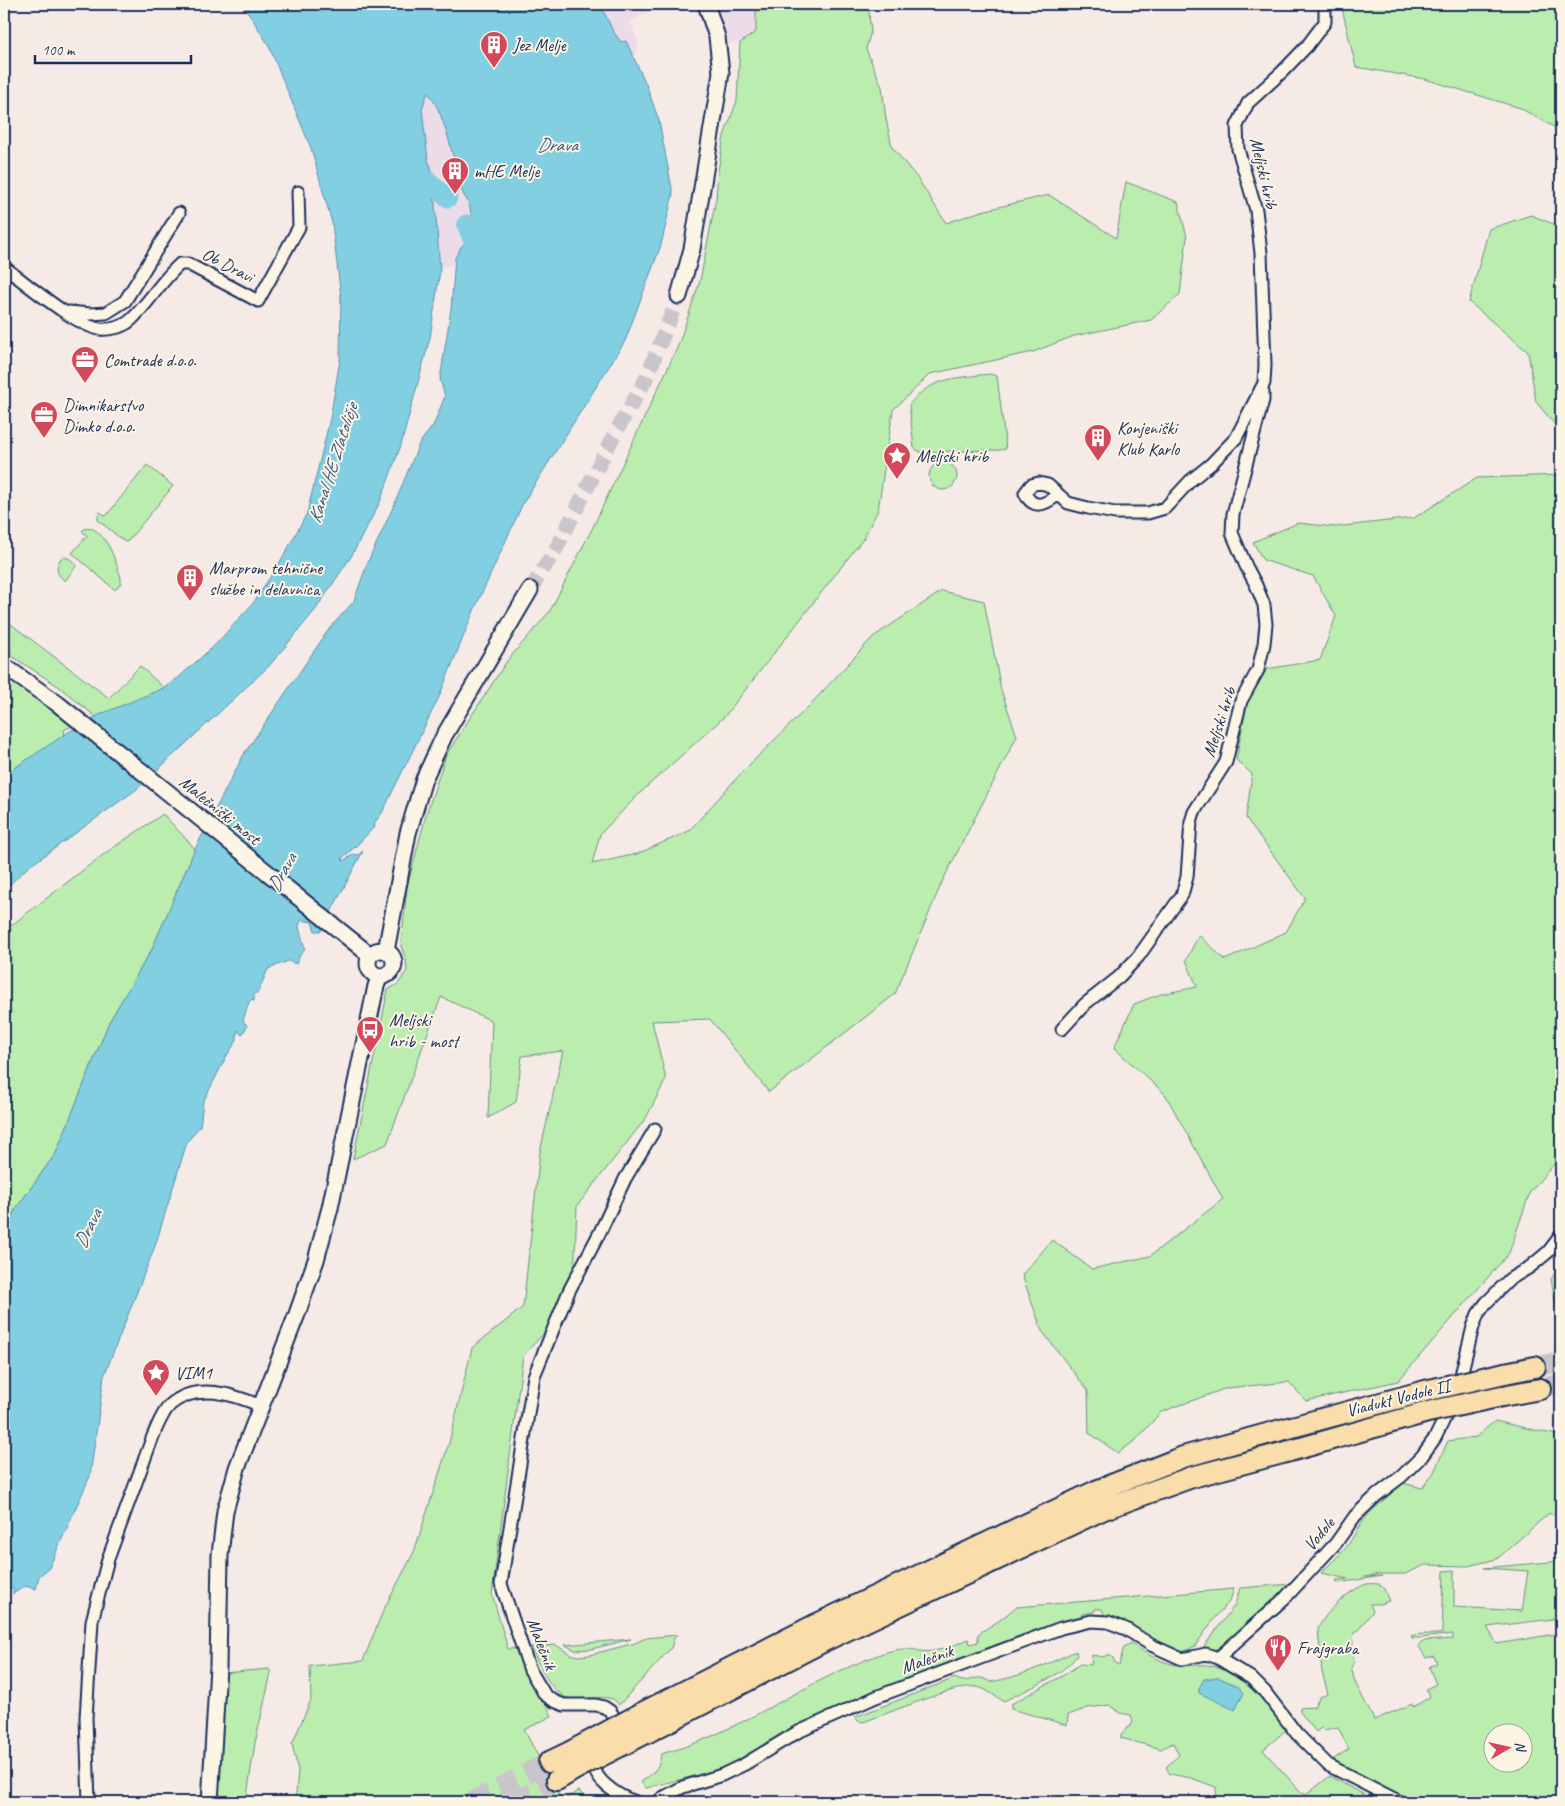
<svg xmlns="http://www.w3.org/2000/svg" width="1565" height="1806" viewBox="0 0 1565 1806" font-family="Caveat,sans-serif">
<rect width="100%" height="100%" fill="#f5eae6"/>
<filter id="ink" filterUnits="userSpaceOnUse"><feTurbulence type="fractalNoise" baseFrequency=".02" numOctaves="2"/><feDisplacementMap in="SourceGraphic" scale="10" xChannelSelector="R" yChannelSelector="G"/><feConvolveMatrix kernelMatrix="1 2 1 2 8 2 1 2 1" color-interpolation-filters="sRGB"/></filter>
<g filter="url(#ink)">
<path fill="#ecdce8" d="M 583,4 L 648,4 L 649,12 L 630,21 L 639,44 L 634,57 L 612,58 L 454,266 L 430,266 L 416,89 Z
M 707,4 L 756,4 L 756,32 L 740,43 L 724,44 Z"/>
<path fill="#bbeeae" stroke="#6b8e86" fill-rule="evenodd" d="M 756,4 L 868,4 L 871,31 L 866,49 L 882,87 L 886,119 L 892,147 L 918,179 L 946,223 L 982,211 L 1049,195 L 1116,238 L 1126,182 L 1178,202 L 1187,237 L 1180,294 L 1151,320 L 1074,336 L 1033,352 L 930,374 L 893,410 L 878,510 L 863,539 L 725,716 L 641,792 L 600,834 L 592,864 L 637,854 L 689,831 L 744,770 L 810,705 L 873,637 L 942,591 L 984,601 L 1001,690 L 1017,736 L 943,880 L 895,994 L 769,1092 L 710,1019 L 652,1021 L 666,1079 L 646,1118 L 577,1206 L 573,1301 L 523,1356 L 492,1594 L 508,1649 L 518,1648 L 552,1716 L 524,1730 L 563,1802 L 293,1802 L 296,1794 L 298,1770 L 292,1744 L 311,1700 L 310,1666 L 363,1661 L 383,1611 L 414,1552 L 449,1443 L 472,1348 L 523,1307 L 540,1152 L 563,1051 L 522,1056 L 516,1102 L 488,1118 L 492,1021 L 441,997 L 387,1144 L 353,1159 L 388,990 L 398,984 L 407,971 L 406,959 L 401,946 L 407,887 L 426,815 L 446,755 L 507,661 L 550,611 L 593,527 L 678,346 L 700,281 L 716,199 L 718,171 L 724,136 L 737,101 L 740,43 L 756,32 Z
M 1341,4 L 1561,4 L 1561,131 L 1520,108 L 1425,79 L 1356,67 Z
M 1531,215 L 1561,227 L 1561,436 L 1561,432 L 1536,402 L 1528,352 L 1469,302 L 1489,229 Z
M 989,374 L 997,376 L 1006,449 L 1000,450 L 920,452 L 914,448 L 909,405 C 931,377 957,378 989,374 Z
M929 476a14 14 0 1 1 28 0a14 14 0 1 1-28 0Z
M 147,465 L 173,486 L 128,541 L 125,542 L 98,520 L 98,514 L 100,512 L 106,516 Z
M 1561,475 L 1561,1156 L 1530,1192 L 1509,1253 L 1398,1381 L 1306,1401 L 1289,1382 L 1227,1388 L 1161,1412 L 1136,1440 L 1118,1453 L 1089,1433 L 1088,1391 L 1042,1331 L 1022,1275 L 1052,1240 L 1092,1269 L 1150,1256 L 1223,1199 L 1165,1094 L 1114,1048 L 1134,1004 L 1161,994 L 1197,987 L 1186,960 L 1199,935 L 1225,960 L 1286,932 L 1305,898 L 1246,818 L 1252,774 L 1236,760 L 1247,703 L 1267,669 L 1320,660 L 1336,616 L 1313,576 L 1263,560 L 1253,542 L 1298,523 L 1335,527 L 1414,518 L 1477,478 Z
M 92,528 C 109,538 115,560 121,578 L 121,583 L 115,590 L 72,553 L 87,536 L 82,531 L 84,529 Z
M 65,557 L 70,559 L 77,565 L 65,581 C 56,574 55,568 61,558 Z
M 4,619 L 109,698 L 140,666 L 164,688 L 96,717 L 58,686 L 4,651 Z
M 4,673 L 76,724 L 64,730 L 65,735 L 4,775 Z
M 163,814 L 195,849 L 152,949 L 109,1022 L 56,1153 L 15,1210 L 4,1236 L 4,931 L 104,854 Z
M 1561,1265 L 1561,1333 L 1551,1279 Z
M 1495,1421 L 1561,1436 L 1561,1513 L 1548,1514 L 1497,1559 L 1468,1566 L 1425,1565 L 1405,1574 L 1379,1574 L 1365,1577 L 1382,1576 L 1338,1583 L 1335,1580 L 1348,1579 L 1321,1573 L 1346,1548 L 1367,1515 L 1403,1483 L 1422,1488 L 1433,1474 L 1448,1441 L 1476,1437 Z
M 1561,1561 L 1561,1618 L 1487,1627 L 1497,1644 L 1561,1633 L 1561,1802 L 1394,1802 L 1329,1762 L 1349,1749 L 1338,1727 L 1325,1730 L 1322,1727 L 1316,1732 L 1300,1712 L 1300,1708 L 1314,1707 L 1320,1697 L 1328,1694 L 1322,1672 L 1318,1629 C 1324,1613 1350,1589 1367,1584 C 1370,1583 1375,1584 1379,1584 L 1384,1589 L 1389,1601 L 1379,1604 L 1370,1604 L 1373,1611 L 1358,1630 L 1354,1632 L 1352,1653 L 1354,1663 L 1351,1667 L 1355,1682 L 1374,1720 L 1412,1704 L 1413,1707 L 1430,1697 L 1426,1689 L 1436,1684 L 1429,1667 L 1437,1663 L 1434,1656 L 1426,1658 L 1418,1645 L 1425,1641 L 1453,1639 L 1453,1634 L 1421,1638 L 1412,1638 L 1411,1636 C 1423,1632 1433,1636 1442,1633 L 1444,1571 L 1454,1570 L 1454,1607 L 1522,1611 L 1528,1571 L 1484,1568 ZM 1492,1734 L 1522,1734 L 1522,1764 L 1492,1764 Z
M 1293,1584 L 1232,1642 L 1216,1649 L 1203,1652 L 1203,1648 L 1206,1643 L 1235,1605 L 1240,1588 Z
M 1234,1589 L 1230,1601 L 1216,1616 L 1195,1646 L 1181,1653 L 1170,1652 L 1105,1617 L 1102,1609 L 1095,1609 L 1094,1612 L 1082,1614 L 1080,1619 L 754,1751 L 733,1763 L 718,1770 L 646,1788 L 641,1782 C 652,1774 660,1769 661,1754 C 732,1736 795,1688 863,1661 C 875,1656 893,1648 907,1649 C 916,1649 923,1653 933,1651 C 946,1649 957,1644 969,1639 L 970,1644 L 978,1642 L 978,1634 L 1000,1620 L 1016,1607 Z
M 677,1635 L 674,1638 L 671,1648 L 619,1705 C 611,1689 578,1705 563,1696 C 547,1686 539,1664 531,1647 L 556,1645 L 570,1654 L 578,1656 L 590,1655 L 635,1643 L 646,1638 Z
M 631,1639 L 591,1649 L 575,1650 L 565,1645 Z
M 1131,1643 C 1147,1655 1163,1664 1184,1666 C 1191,1666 1199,1664 1207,1665 C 1237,1669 1271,1706 1287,1729 L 1263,1750 L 1301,1792 L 1306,1795 L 1330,1776 L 1377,1802 L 1217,1802 L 1216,1787 L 1191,1778 L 1170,1774 L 1166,1767 L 1179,1755 L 1173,1743 L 1161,1749 L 1121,1738 L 1121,1734 L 1133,1723 L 1131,1715 L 1120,1713 L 1109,1705 L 1088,1708 L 1068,1715 L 1067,1725 L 1011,1709 L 1011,1704 L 1064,1675 L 1080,1664 L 1091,1665 L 1092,1655 L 1103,1657 L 1109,1654 L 1113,1658 L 1115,1663 L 1119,1665 L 1124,1647 Z
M 1076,1651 L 1077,1656 C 1059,1678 1029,1688 1004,1701 C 995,1697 987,1689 977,1687 C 958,1683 885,1715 863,1722 L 858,1721 L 855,1717 L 955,1678 C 969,1687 974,1671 990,1682 C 1021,1677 1047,1664 1076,1651 Z
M 269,1669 L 271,1673 L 255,1743 L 246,1802 L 218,1802 L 224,1673 Z
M 579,1791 L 591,1802 L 567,1802 L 566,1798 Z"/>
<path fill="#83cfe2" stroke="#598fad" d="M 243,4 L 600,4 L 613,31 L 621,42 L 626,41 L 646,84 L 659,121 L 673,194 L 661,245 L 625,341 L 523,503 L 472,615 L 439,697 L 382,813 L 376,821 L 374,822 L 375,826 L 355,847 L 342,858 L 343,861 L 354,854 L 358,855 L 363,851 L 321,931 L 315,931 L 312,922 L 301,920 L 299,927 L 305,949 L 300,955 L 296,964 L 288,961 L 268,969 L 258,992 L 254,994 L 254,1001 L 251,1000 L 249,1002 L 243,1020 L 247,1026 L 242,1035 L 237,1030 L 237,1040 L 226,1057 L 203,1102 L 200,1126 L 187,1142 L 155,1246 L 104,1376 L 90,1476 L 49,1568 L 39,1576 L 36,1589 L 25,1586 L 13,1594 L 13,1587 L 4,1591 L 4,1236 L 15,1210 L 56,1153 L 109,1022 L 152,949 L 195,849 L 244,754 L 329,629 L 354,601 L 367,564 L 395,503 L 419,444 L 434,424 L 445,396 L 440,380 L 451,309 L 455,258 L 461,247 L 475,233 L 469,203 L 463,194 C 455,167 446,115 429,94 L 427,94 L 422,109 L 428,160 L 431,167 L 435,204 L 440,270 L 430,338 L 401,445 L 380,502 L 352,555 L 316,609 L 270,665 L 137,789 L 27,868 L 4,890 L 4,775 L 70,731 L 101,714 L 164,688 L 178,678 L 216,644 L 254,602 L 285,554 L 307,513 L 330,419 L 340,360 L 341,297 L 332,223 L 311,148 L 268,44 Z
M 1218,1677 L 1239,1687 L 1244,1693 L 1235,1710 L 1199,1693 L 1199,1688 L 1204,1679 Z"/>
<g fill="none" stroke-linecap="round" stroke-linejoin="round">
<path stroke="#83cfe2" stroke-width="19" d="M 414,169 L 448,198
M 466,224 L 472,239 L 487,256"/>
<path stroke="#c9c5cb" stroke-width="15" stroke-dasharray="15 8" stroke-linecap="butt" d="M 530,590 L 556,549 L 614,435 L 646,379 L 679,296"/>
<path stroke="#c9c5cb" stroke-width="20" stroke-dasharray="20 10" stroke-linecap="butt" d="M 1535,1367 L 1561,1361
M 1540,1389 L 1561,1383
M 472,1802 L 549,1762
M 514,1802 L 557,1780"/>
<defs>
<path id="street" d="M 4,267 C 26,283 76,326 100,329 C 111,330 124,327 132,319 C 149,302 162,280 180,264 L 188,264 L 258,301 L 299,227 L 298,192
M 69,312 L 90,314 L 106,313 L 125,301 L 179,213
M 1057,495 C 1045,505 1033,510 1025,493 L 1031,485 L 1039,483 L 1048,485 L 1068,503 L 1088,508 L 1115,513 L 1148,513 L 1165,508 L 1190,481 L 1211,464 L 1236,438 L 1264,383 L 1265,365 L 1261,253 L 1256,210 L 1238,149 L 1237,126 L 1248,103 L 1282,72 L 1307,46 L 1325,22 L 1325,8 L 1323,4
M 1062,1029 L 1085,1004 L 1119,977 L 1138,957 L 1182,895 L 1187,877 L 1191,822 L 1194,812 L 1226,762 L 1241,701 L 1258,670 L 1264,644 L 1266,624 L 1264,605 L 1256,585 L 1246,566 L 1232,533 L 1233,514 L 1263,400 L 1263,392
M 1218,1658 L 1286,1597 L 1336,1543 L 1355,1516 L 1377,1495 L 1402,1476 L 1422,1456 L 1435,1438 L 1456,1395 L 1473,1327 L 1478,1314 L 1486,1303 L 1510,1279 L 1530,1267 L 1548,1252 L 1561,1235
M 622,1728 L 610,1711 L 604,1707 L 596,1705 L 564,1705 L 554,1701 L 545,1695 L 530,1670 L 501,1584 L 534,1376 L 569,1291 L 600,1232 L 625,1179 L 655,1129
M 596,1757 C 586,1777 619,1797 636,1802
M 89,1802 L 86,1718 L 92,1621 L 108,1559 L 153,1436 C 158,1425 162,1413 170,1405 C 196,1382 233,1394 261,1406
M 658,1802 L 662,1798 L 683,1787 L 722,1775 L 745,1764 L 796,1733 L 876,1697 L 1061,1628 L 1091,1621 L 1108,1622 L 1126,1629 L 1151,1645 L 1182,1659 L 1206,1654 L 1218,1658 L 1251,1678 L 1265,1692 L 1297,1734 L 1328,1765 L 1400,1802"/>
<path id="secondary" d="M 679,296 L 692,249 L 721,73 L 717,37 L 706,4
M 4,666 L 58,704 L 370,955
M368 963a13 13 0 1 1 26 0a13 13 0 1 1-26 0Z
M 386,951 L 408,833 L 424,779 L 444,736 L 530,590
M 210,1802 L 218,1667 L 220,1555 L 225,1511 L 237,1468 L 297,1314 L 316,1260 L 330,1208 L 376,986 L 380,976"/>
<path id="highway" d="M 1505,1373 L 1535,1367
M 1502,1396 L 1540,1389
M 640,1714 L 817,1624 L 1096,1491 L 1183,1457 L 1292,1427
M 648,1732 L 824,1641 L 1104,1509 L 1192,1477 L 1290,1451
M 549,1762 L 570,1752
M 557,1780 L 577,1768"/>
</defs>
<use href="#street" stroke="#1b2f5e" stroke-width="15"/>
<use href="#secondary" stroke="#1b2f5e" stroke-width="19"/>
<use href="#highway" stroke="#1b2f5e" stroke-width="24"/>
<use href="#street" stroke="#fcf5e5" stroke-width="11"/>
<use href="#secondary" stroke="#fcf5e5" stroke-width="15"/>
<use href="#highway" stroke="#f9ddab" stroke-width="20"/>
<defs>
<path id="highway-bridge" d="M 1292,1427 L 1425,1391 L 1505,1373
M 1290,1451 L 1428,1412 L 1502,1396
M 570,1752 L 640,1714
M 577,1768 L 648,1732"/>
</defs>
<use href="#highway-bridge" stroke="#1b2f5e" stroke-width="24" stroke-linecap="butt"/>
<use href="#highway-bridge" stroke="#f9ddab" stroke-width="20"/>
</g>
</g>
<defs>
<symbol id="building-pin" viewBox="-11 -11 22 30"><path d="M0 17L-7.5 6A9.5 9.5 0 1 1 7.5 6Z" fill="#d1495b" stroke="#fcf5e5"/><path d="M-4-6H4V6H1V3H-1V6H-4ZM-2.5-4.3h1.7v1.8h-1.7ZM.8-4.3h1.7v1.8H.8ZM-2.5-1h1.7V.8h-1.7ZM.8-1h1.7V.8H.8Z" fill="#fff"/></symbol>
<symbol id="office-pin" viewBox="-11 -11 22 30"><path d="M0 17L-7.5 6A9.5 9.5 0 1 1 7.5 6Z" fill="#d1495b" stroke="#fcf5e5"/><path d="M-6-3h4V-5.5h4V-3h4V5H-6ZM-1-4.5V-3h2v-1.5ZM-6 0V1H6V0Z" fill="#fff"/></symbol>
<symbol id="sight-pin" viewBox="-11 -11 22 30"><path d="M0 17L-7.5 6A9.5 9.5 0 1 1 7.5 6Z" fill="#d1495b" stroke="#fcf5e5"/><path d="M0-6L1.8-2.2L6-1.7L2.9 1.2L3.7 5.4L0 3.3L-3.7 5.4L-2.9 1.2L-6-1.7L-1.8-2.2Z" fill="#fff"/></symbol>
<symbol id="bus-pin" viewBox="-11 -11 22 30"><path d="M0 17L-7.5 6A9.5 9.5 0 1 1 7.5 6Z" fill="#d1495b" stroke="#fcf5e5"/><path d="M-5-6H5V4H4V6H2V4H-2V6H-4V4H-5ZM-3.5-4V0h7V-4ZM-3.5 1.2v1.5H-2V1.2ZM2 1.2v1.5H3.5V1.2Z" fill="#fff"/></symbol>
<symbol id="restaurant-pin" viewBox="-11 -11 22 30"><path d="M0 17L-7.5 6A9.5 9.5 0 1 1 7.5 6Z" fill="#d1495b" stroke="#fcf5e5"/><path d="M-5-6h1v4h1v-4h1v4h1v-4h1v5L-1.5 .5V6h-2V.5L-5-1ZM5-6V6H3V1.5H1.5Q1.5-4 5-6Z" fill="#fff"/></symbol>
</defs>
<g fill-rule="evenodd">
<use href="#building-pin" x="478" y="29" width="32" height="43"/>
<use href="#building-pin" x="439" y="155" width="32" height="43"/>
<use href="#office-pin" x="69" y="344" width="32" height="43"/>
<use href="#office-pin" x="28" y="399" width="32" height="43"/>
<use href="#building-pin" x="1082" y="422" width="32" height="43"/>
<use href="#sight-pin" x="881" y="440" width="32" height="43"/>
<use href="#building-pin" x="174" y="562" width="32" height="43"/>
<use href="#bus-pin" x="354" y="1014" width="32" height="43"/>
<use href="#sight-pin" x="140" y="1357" width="32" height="43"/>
<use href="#restaurant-pin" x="1262" y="1632" width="32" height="43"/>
</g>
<g text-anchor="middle" stroke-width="4" stroke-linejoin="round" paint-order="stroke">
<g font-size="18" fill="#1b2f5e" stroke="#fcf5e5" text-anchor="start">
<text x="513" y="51">Jez Melje</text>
<text x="474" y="177">mHE Melje</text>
<text x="104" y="366">Comtrade d.o.o.</text>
<text x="63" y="411">Dimnikarstvo<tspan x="63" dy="21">Dimko d.o.o.</tspan></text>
<text x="1117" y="434">Konjeniški<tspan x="1117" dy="21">Klub Karlo</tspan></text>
<text x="916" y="462">Meljski hrib</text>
<text x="209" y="574">Marprom tehnične<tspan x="209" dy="21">službe in delavnica</tspan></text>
<text x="389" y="1026">Meljski<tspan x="389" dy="21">hrib - most</tspan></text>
<text x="175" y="1379">VIM1</text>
<text x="1297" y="1654">Frajgraba</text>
</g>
<g font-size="18" fill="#1b2f5e" stroke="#fcf5e5">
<text transform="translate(1264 173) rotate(77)" y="6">Meljski hrib</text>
<text transform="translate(228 265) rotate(27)" y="6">Ob Dravi</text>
<text transform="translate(1219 722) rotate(-72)" y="6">Meljski hrib</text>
<text transform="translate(220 810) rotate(39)" y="6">Malečniški most</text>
<text transform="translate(1398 1398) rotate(-14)" y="6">Viadukt Vodole II</text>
<text transform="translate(1319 1534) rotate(-50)" y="6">Vodole</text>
<text transform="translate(542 1644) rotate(69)" y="6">Malečnik</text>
<text transform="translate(927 1659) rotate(-20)" y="6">Malečnik</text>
</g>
<g font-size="19" font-style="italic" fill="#35577f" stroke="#fcf5e5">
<text x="557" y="151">Drava</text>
<text transform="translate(332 463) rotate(-72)" y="7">Kanal HE Zlatoličje</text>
<text transform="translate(281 872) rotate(-61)" y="7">Drava</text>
<text transform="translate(87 1228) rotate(-64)" y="7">Drava</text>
</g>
</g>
<rect width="1565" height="1806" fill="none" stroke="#fcf5e5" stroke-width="20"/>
<rect x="10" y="10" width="1545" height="1786" fill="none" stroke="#1b2f5e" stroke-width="2" filter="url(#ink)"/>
<g transform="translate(1508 1748) rotate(81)"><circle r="24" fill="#fcf5e5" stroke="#a2a6af"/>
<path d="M0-4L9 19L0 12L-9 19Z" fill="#d1495b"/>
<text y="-8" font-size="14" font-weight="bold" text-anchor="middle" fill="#1b2f5e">N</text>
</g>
<path d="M35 55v8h156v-8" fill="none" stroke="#1b2f5e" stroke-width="2.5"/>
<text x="42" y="55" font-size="15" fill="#1b2f5e" stroke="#fcf5e5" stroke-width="4" paint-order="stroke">100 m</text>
</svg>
